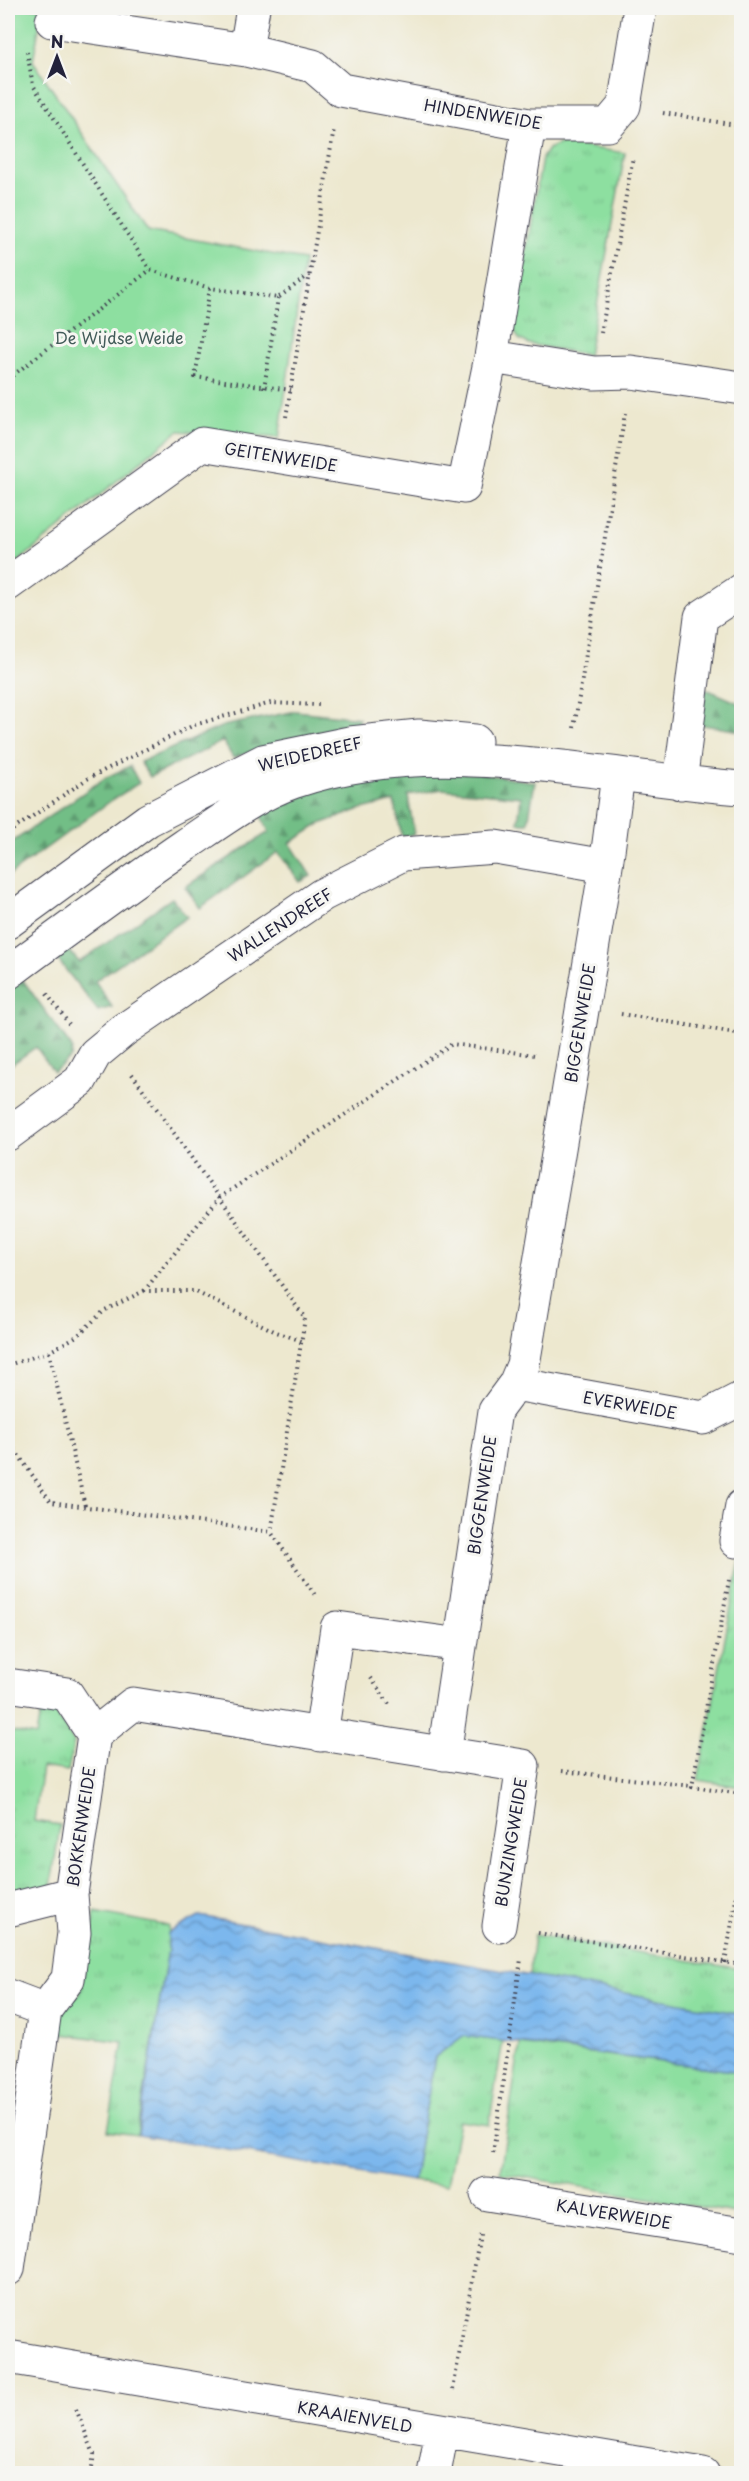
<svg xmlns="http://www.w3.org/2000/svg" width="749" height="2481" viewBox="0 0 749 2481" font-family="'Playpen Sans',sans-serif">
<defs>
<pattern id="grass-tufts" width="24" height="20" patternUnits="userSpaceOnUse" patternTransform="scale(1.5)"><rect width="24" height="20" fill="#8ddfa0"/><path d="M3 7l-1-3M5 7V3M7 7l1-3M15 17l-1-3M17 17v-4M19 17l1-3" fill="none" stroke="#79bf8b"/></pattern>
<pattern id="forest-firs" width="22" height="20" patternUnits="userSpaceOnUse" patternTransform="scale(1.5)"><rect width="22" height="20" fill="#72be86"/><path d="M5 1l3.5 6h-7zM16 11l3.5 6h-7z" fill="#5d9a6f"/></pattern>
<pattern id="water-waves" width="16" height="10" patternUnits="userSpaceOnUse" patternTransform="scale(1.5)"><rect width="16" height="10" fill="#7cb7ed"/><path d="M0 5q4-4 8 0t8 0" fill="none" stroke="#6594c1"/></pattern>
</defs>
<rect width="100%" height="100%" fill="#f6f6f2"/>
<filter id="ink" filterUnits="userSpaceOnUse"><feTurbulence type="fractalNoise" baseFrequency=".0167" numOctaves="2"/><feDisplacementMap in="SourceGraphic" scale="12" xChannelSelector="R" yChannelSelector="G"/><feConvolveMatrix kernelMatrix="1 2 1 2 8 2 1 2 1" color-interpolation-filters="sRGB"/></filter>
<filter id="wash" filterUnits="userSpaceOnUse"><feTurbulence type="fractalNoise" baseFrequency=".008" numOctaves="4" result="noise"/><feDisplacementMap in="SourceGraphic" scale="24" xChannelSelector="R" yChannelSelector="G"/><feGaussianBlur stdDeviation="1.35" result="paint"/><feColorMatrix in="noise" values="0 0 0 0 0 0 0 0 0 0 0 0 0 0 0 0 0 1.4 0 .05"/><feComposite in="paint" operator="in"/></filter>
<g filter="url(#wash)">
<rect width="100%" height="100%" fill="#ede8cf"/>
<path fill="url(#grass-tufts)" stroke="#58806e" stroke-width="1.5" d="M 561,143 L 625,153 L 588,355 L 529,344 L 519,339 L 513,328 L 542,158 L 548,149 Z
M 741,1555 L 741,1787 L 698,1780 Z
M 41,1709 L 55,1712 L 74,1742 L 68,1771 L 42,1767 L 34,1821 L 60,1825 L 51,1885 L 36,1893 L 8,1889 L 8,1731 L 36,1736 Z
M 95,1912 L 169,1926 L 168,1950 L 137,2135 L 108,2131 L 123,2042 L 62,2034 L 54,2023 L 56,2012 L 80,1994 Z
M 534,1935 L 741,1969 L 741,2014 L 529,1976 Z
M 463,2036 L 503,2041 L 489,2125 L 459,2121 L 447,2185 L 413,2181 L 435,2057 Z
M 520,2044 L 741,2072 L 741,2214 L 500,2173 Z"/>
<path fill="url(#forest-firs)" stroke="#4a7060" stroke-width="1.5" d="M 706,689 L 741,704 L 741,731 L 697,724 Z
M 296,711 L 359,718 L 357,725 L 295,737 L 233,758 L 223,741 L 150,777 L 140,762 L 223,726 Z
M 130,766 L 139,783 L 112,800 L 8,876 L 8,845 L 105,778 Z
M 404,772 L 476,773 L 535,782 L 528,823 L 518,823 L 521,797 L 442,789 L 408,795 L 414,834 L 402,837 L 394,801 L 358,810 L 320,824 L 290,843 L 311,876 L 300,882 L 278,852 L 200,908 L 185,887 L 269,832 L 260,814 L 320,789 Z
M 172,898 L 187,917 L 95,981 L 112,1007 L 98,1011 L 55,956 L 66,947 L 79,962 Z
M 22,979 L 72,1048 L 71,1057 L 54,1072 L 36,1047 L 8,1067 L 8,990 Z"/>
<path fill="#8ddfa0" stroke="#58806e" stroke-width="1.5" d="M 8,8 L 47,8 L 40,22 L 33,61 L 148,231 L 304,260 L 279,438 L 178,431 L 8,570 Z"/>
<path fill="url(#water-waves)" stroke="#4f6c94" stroke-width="1.5" d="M 199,1916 L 741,2014 L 741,2072 L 463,2036 L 435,2057 L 413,2181 L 138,2135 L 168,1950 L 168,1933 Z"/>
</g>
<g filter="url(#ink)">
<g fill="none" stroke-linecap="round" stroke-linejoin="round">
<defs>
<path id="minor" d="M 52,21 L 246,50 L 313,66 L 341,90 L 529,125 L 608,125 L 624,106 L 640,8
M 246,50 L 253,8
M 529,125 L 491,357 L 594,373 L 631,372 L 742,388
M 8,584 L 202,444 L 464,487 L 491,357
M 680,783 L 701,617 L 742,590
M 8,922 L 148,820 L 263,761 L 350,743 L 419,736 L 475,741
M 8,973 C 66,930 124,887 184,846 C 217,824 255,795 293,782 C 434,733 597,777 742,788
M 8,1134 L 80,1081 L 95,1054 L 124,1030 L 322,895 L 403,854 L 495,847 L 606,866
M 515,1384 L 703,1418 L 742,1398
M 736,1541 L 742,1506
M 8,1685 L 67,1694 L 94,1735
M 94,1735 L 133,1704 L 523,1766 L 499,1926
M 321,1735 L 337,1628 L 460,1645
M 444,1754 L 495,1411 L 515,1384 L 523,1365 L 606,866 L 618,775
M 8,1910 L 71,1894
M 8,1996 L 45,2010
M 487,2194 L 742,2234
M 8,2269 L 45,2010 L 68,1979 L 74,1933 L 71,1894 L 94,1735
M 8,2357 L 703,2474
M 434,2474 L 442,2431"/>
</defs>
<use href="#minor" stroke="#404051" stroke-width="35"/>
<path stroke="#404051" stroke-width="4" stroke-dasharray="1.5 4.5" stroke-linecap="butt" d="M 27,52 L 33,85 L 150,270
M 663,113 L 742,126
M 210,288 L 195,377 L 291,390
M 601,333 L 633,157
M 8,379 L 150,270 L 210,288 L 278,298 L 309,275
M 264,388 L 278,298
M 286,417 L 334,129
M 574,728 L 625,413
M 8,833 L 87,779 L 194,725 L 271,703 L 319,705
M 47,994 L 69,1024
M 621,1014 L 742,1034
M 132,1074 L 305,1318 L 271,1532
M 144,1291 L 220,1197 L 452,1044 L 535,1055
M 49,1352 L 85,1506
M 8,1365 L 49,1352 L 77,1336 L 105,1310 L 144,1291 L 194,1291 L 276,1332 L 302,1341
M 8,1440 L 51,1502 L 271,1532 L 315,1595
M 729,1580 L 692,1787 L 742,1794
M 371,1678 L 389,1704
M 562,1771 L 692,1786
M 538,1933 L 742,1965
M 725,1963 L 742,1865
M 493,2153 L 521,1959
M 453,2390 L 480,2235
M 76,2409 L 94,2454 L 91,2474"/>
<use href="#minor" stroke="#fff" stroke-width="33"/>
</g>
</g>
<g text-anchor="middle" stroke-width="6" stroke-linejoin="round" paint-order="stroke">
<g font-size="16" fill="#22223b" stroke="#f6f6f2">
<text transform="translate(483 114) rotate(9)" y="6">HINDENWEIDE</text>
<text transform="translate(281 457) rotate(9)" y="6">GEITENWEIDE</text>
<text transform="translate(310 754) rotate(-13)" y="6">WEIDEDREEF</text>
<text transform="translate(280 925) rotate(-33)" y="6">WALLENDREEF</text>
<text transform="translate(580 1023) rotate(-81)" y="6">BIGGENWEIDE</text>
<text transform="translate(630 1405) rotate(10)" y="6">EVERWEIDE</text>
<text transform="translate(482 1495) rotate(-82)" y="6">BIGGENWEIDE</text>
<text transform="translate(81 1827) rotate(-82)" y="6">BOKKENWEIDE</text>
<text transform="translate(511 1842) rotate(-81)" y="6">BUNZINGWEIDE</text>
<text transform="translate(614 2214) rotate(9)" y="6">KALVERWEIDE</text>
<text transform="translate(355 2417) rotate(10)" y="6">KRAAIENVELD</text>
</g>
<g font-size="16" fill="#425b59" stroke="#f6f6f2">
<text x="119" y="344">De Wijdse Weide</text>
</g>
</g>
<rect width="749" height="2481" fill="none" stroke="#f6f6f2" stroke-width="30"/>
<g transform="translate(57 57)" stroke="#f6f6f2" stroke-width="4.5" paint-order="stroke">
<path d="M0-4.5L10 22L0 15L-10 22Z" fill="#22223b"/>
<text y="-9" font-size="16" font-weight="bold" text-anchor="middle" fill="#22223b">N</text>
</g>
</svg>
